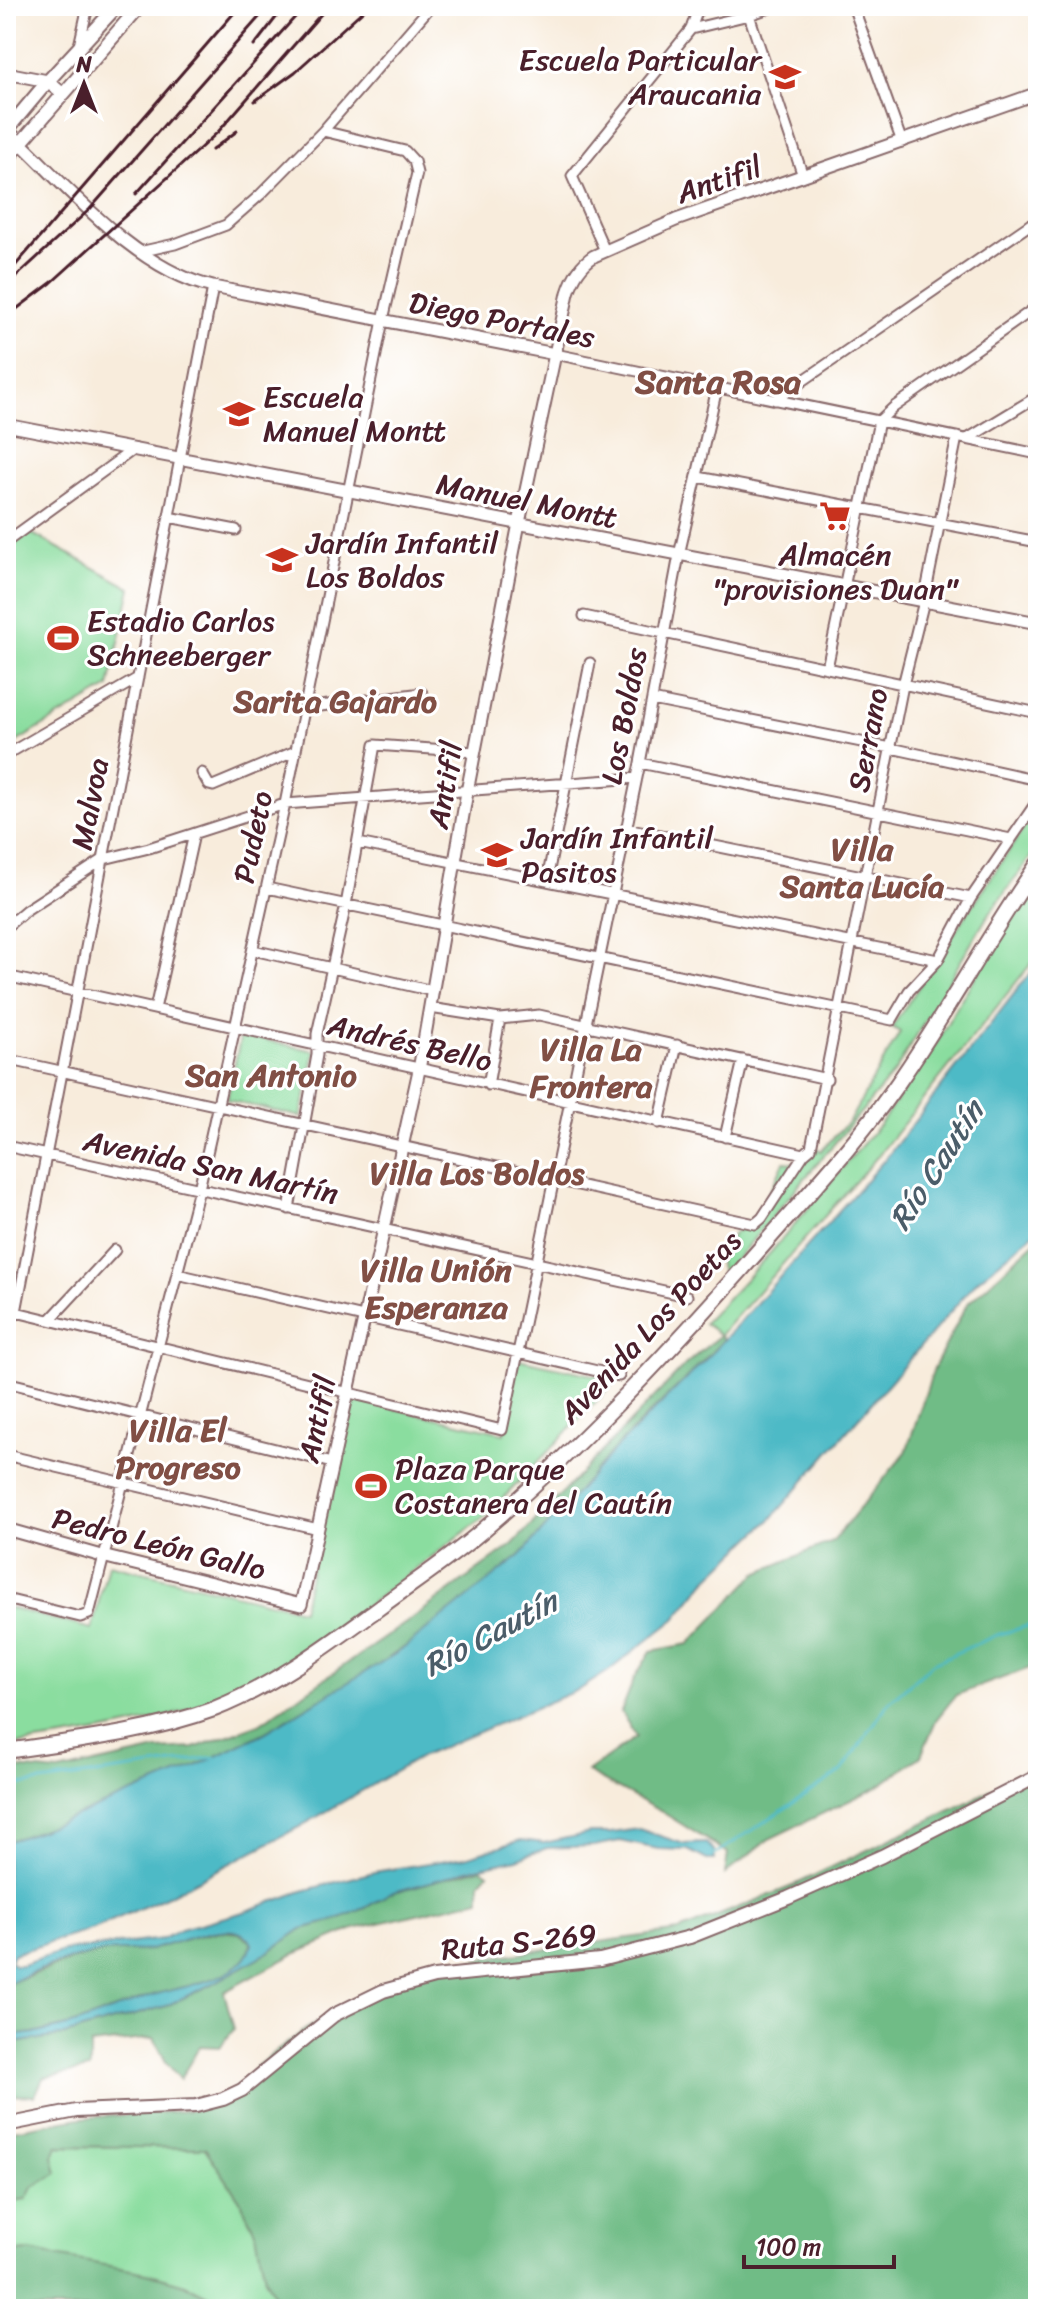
<svg xmlns="http://www.w3.org/2000/svg" width="1044" height="2315" viewBox="0 0 1044 2315" font-family="Sriracha,sans-serif">
<rect width="100%" height="100%" fill="#fff"/>
<filter id="ink" filterUnits="userSpaceOnUse"><feTurbulence type="fractalNoise" baseFrequency=".0125" numOctaves="2"/><feDisplacementMap in="SourceGraphic" scale="16" xChannelSelector="R" yChannelSelector="G"/><feConvolveMatrix kernelMatrix="1 2 1 2 8 2 1 2 1" color-interpolation-filters="sRGB"/></filter>
<filter id="wash" filterUnits="userSpaceOnUse"><feTurbulence type="fractalNoise" baseFrequency=".006" numOctaves="4" result="noise"/><feDisplacementMap in="SourceGraphic" scale="32" xChannelSelector="R" yChannelSelector="G"/><feGaussianBlur stdDeviation="1.8" result="paint"/><feColorMatrix in="noise" values="0 0 0 0 0 0 0 0 0 0 0 0 0 0 0 0 0 1.4 0 .05"/><feComposite in="paint" operator="in"/></filter>
<g filter="url(#wash)">
<rect width="100%" height="100%" fill="#f8ecdc"/>
<path fill="#8add9f" stroke="#6a7e65" stroke-width="2" d="M 31,533 L 131,588 L 109,687 L 6,748 L 6,549 Z
M 1038,807 L 1038,847 L 987,917 L 894,1073 L 723,1275 L 717,1257 L 734,1233 L 758,1217 L 784,1162 C 801,1164 808,1164 816,1148 L 821,1151 L 850,1120 L 900,1032 L 892,1027 Z
M 1038,886 L 1038,955 L 877,1157 L 720,1335 L 704,1323 L 771,1252 L 880,1124 L 937,1042 L 958,1004 L 1014,917 Z
M 241,1035 L 315,1051 L 301,1117 L 227,1100 Z
M 518,1359 L 617,1380 L 487,1515 L 320,1641 C 310,1655 296,1661 281,1669 C 196,1719 102,1734 6,1746 L 6,1607 L 92,1629 L 108,1564 L 302,1610 L 350,1399 L 504,1433 Z
M 57,2146 L 205,2148 L 240,2200 L 256,2233 L 265,2278 L 281,2309 L 235,2309 L 185,2284 L 29,2251 L 6,2253 L 6,2203 L 8,2204 L 32,2188 Z"/>
<path fill="#6fbc86" stroke="#5c6e58" stroke-width="2" d="M 1038,1239 L 1038,1665 L 956,1695 L 936,1720 L 921,1756 L 876,1788 L 769,1839 L 725,1874 L 728,1853 L 662,1812 L 587,1772 L 636,1737 L 621,1712 L 634,1679 L 651,1651 L 689,1644 L 757,1573 L 833,1541 L 906,1452 L 934,1368 L 967,1304 Z
M 720,1335 L 724,1339 C 689,1378 649,1412 613,1451 C 582,1484 556,1525 521,1555 C 374,1687 193,1781 6,1842 L 6,1767 L 59,1772 L 157,1750 L 194,1748 L 259,1724 L 413,1618 L 512,1545 L 686,1364 Z
M 1038,1764 L 1038,2309 L 281,2309 L 265,2278 L 256,2233 L 240,2200 L 205,2148 L 57,2146 L 53,2156 L 57,2173 L 32,2188 L 26,2199 L 6,2202 L 6,2131 L 80,2118 L 195,2110 L 233,2095 L 257,2066 L 306,2029 L 365,1996 L 410,1979 L 485,1958 L 679,1931 L 790,1887 L 970,1801 Z
M 481,1868 L 488,1873 L 480,1882 L 480,1899 L 354,1929 L 292,1955 L 224,1992 L 234,2029 L 220,2047 L 200,2046 L 180,2079 L 166,2062 L 154,2038 L 90,2045 L 90,2069 L 43,2078 L 35,2096 L 6,2095 L 6,2044 L 61,2036 L 166,2006 L 212,1984 L 269,1952 L 302,1929 L 335,1920 L 365,1908 L 390,1893 Z
M 221,1931 L 239,1933 L 251,1942 C 251,1979 175,1988 148,1997 C 103,2013 55,2036 6,2035 L 6,1984 L 81,1957 L 124,1949 L 150,1950 L 176,1941 Z
M 29,2251 L 147,2273 L 185,2284 L 235,2309 L 6,2309 L 6,2253 Z"/>
<path fill="#4dbac6" stroke="#4c6c78" stroke-width="2" d="M 1038,963 L 1038,1230 L 978,1280 L 772,1518 L 705,1582 L 675,1619 L 607,1672 L 582,1688 L 422,1756 L 301,1826 L 166,1897 L 93,1929 L 13,1954 L 10,1961 L 14,1965 L 22,1965 L 63,1951 L 163,1939 L 181,1929 L 244,1912 L 302,1891 L 374,1872 L 465,1857 L 521,1840 L 544,1843 L 590,1833 L 611,1833 L 639,1829 L 684,1844 L 706,1843 L 714,1850 L 715,1860 L 707,1860 L 688,1850 L 658,1849 L 620,1841 L 594,1846 L 547,1848 L 517,1859 L 463,1871 L 445,1878 L 390,1893 L 365,1908 L 335,1920 L 302,1929 L 269,1952 L 212,1984 L 166,2006 L 61,2036 L 6,2044 L 6,2035 C 54,2036 103,2014 147,1997 C 177,1986 243,1982 252,1944 C 237,1912 172,1947 149,1950 C 133,1952 116,1950 100,1953 C 67,1958 36,1971 6,1984 L 6,1842 L 41,1830 L 186,1771 L 264,1733 L 400,1651 L 521,1555 L 615,1449 L 712,1353 L 886,1158 Z"/>
<g fill="none" stroke-linecap="round" stroke-linejoin="round">
<path stroke="#4dbac6" stroke-width="3" d="M 6,1787 L 215,1757
M 714,1855 L 842,1771 L 889,1702 L 933,1663 L 997,1635 L 1038,1623"/>
</g>
</g>
<g filter="url(#ink)">
<g fill="none" stroke-linecap="round" stroke-linejoin="round">
<defs>
<path id="minor" d="M 853,6 L 902,142
M 749,15 L 803,176
M 691,29 L 699,6
M 79,46 L 88,6
M 605,251 L 572,176 L 691,29 L 749,15 L 775,6
M 139,252 L 175,244 L 226,225 L 260,195 L 323,131 L 431,6
M 555,354 L 1038,454
M 775,400 L 1038,219
M 967,439 L 1038,396
M 698,477 L 1038,542
M 169,517 L 236,530
M 6,542 L 134,449
M 584,616 L 1038,713
M 827,668 L 879,421 L 894,407 L 1038,306
M 652,700 L 891,748 L 1038,780
M 305,708 L 422,693
M 6,755 L 138,678
M 640,763 L 1011,839
M 202,773 L 209,785 L 213,786 L 296,751
M 626,828 L 971,898
M 358,843 L 938,960
M 547,880 L 590,663
M 267,888 L 892,1020 L 909,991 L 938,960 L 971,898 L 1038,800
M 6,927 L 26,910 L 104,859 L 149,848 L 285,804 L 637,778
M 253,950 L 433,991
M 6,976 L 804,1154
M 430,1008 L 500,1019 L 539,1015 L 827,1079
M 155,1009 L 194,834
M 6,1059 L 755,1224 L 762,1218 L 804,1154 L 811,1148 L 903,685 L 924,601 L 957,437
M 488,1085 L 500,1019
M 659,1123 L 677,1045
M 725,1137 L 743,1060
M 6,1146 L 687,1296
M 289,1209 L 317,1055 L 317,1034 L 346,905 L 375,745 L 475,752
M 177,1274 L 619,1376
M 16,1312 L 502,1430 L 640,763 L 679,555 L 717,388
M 50,1320 L 115,1250
M 6,1327 L 16,1312 L 213,287
M 6,1382 L 332,1463
M 6,1455 L 318,1529
M 6,1599 L 80,1617 L 89,1614 L 199,1189 L 285,804 L 383,320 L 417,173 L 414,161 L 405,151 L 323,131"/>
<path id="tertiary" d="M 6,73 L 48,81 L 63,94
M 7,130 C 65,184 134,269 213,287 L 555,354
M 6,425 L 1038,623
M 6,1529 L 102,1556 L 301,1605 L 419,1070 L 467,792 L 519,523 L 568,293 C 573,277 580,265 594,256 L 676,220 L 1038,93"/>
<path id="secondary" d="M 6,131 L 48,81 L 117,6
M 6,160 L 140,6
M 6,2125 L 76,2111 L 196,2106 L 223,2099 L 242,2090 L 334,2015 L 383,1991 L 434,1977 L 600,1960 L 690,1937 L 788,1898 L 882,1856 L 1038,1776"/>
<path id="primary" d="M 6,1751 C 75,1741 148,1733 214,1709 C 273,1686 325,1647 376,1610 C 414,1582 454,1556 489,1525 C 589,1439 679,1341 766,1242 C 809,1193 855,1144 893,1090 C 945,1017 986,938 1038,864"/>
</defs>
<use href="#minor" stroke="#876769" stroke-width="13"/>
<use href="#tertiary" stroke="#876769" stroke-width="15"/>
<use href="#secondary" stroke="#876769" stroke-width="16"/>
<use href="#primary" stroke="#876769" stroke-width="18"/>
<use href="#minor" stroke="#fff" stroke-width="9"/>
<use href="#tertiary" stroke="#fff" stroke-width="11"/>
<use href="#secondary" stroke="#fff" stroke-width="12"/>
<use href="#primary" stroke="#fff" stroke-width="14"/>
<path stroke="#4a1f2b" stroke-width="3" d="M 254,46 L 285,6
M 255,101 L 295,72 L 368,6
M 212,150 L 237,131
M 136,194 L 305,6
M 15,266 L 240,6
M 6,286 L 90,209 L 269,6
M 6,317 L 51,283 L 218,132 L 328,6"/>
</g>
</g>
<defs>
<symbol id="school-bare" viewBox="-9 -9 18 18"><path d="M0-5L7-2L0 1L-7-2ZM-4 1L0 2.5L4 1V4Q0 6-4 4Z" fill="#c8321e" stroke="#fff" stroke-width="2.5" paint-order="stroke"/></symbol>
<symbol id="supermarket-bare" viewBox="-9 -9 18 18"><path d="M-6-5.5h2.5l.6 2H6L4.5 2H-2.5L-4.4-4H-6ZM-1.5 3.2a1.3 1.3 0 1 0 .1 0ZM3 3.2a1.3 1.3 0 1 0 .1 0Z" fill="#c8321e" stroke="#fff" stroke-width="2.5" paint-order="stroke"/></symbol>
<symbol id="stadium-bare" viewBox="-9 -9 18 18"><path d="M0-5a6.5 5 0 1 0 0 10a6.5 5 0 1 0 0-10ZM-3.5-1.8h7v3.6h-7Z" fill="#c8321e" stroke="#fff" stroke-width="2.5" paint-order="stroke"/></symbol>
</defs>
<g fill-rule="evenodd">
<use href="#school-bare" x="763" y="55" width="44" height="44"/>
<use href="#school-bare" x="217" y="392" width="44" height="44"/>
<use href="#supermarket-bare" x="813" y="494" width="44" height="44"/>
<use href="#school-bare" x="260" y="538" width="44" height="44"/>
<use href="#stadium-bare" x="41" y="616" width="44" height="44"/>
<use href="#school-bare" x="475" y="833" width="44" height="44"/>
<use href="#stadium-bare" x="349" y="1464" width="44" height="44"/>
</g>
<g text-anchor="middle" stroke-width="6" stroke-linejoin="round" paint-order="stroke">
<g font-size="30" fill="#4a1f2b" stroke="#fff" text-anchor="start">
<text x="761" y="70" text-anchor="end">Escuela Particular<tspan x="761" dy="34">Araucania</tspan></text>
<text x="263" y="407">Escuela<tspan x="263" dy="34">Manuel Montt</tspan></text>
<text x="306" y="553">Jardín Infantil<tspan x="306" dy="34">Los Boldos</tspan></text>
<text x="835" y="565" text-anchor="middle">Almacén<tspan x="835" dy="34">"provisiones Duan"</tspan></text>
<text x="87" y="631">Estadio Carlos<tspan x="87" dy="34">Schneeberger</tspan></text>
<text x="521" y="848">Jardín Infantil<tspan x="521" dy="34">Pasitos</tspan></text>
<text x="395" y="1479">Plaza Parque<tspan x="395" dy="34">Costanera del Cautín</tspan></text>
</g>
<g font-size="30" fill="#4a1f2b" stroke="#fff">
<text transform="translate(719 180) rotate(-19)" y="10">Antifil</text>
<text transform="translate(502 320) rotate(11)" y="10">Diego Portales</text>
<text transform="translate(527 501) rotate(11)" y="10">Manuel Montt</text>
<text transform="translate(624 716) rotate(-79)" y="10">Los Boldos</text>
<text transform="translate(868 740) rotate(-79)" y="10">Serrano</text>
<text transform="translate(445 785) rotate(-80)" y="10">Antifil</text>
<text transform="translate(90 804) rotate(-79)" y="10">Malvoa</text>
<text transform="translate(253 837) rotate(-78)" y="10">Pudeto</text>
<text transform="translate(410 1043) rotate(13)" y="10">Andrés Bello</text>
<text transform="translate(211 1167) rotate(12)" y="10">Avenida San Martín</text>
<text transform="translate(650 1327) rotate(-47)" y="10">Avenida Los Poetas</text>
<text transform="translate(317 1419) rotate(-78)" y="10">Antifil</text>
<text transform="translate(159 1544) rotate(14)" y="10">Pedro León Gallo</text>
<text transform="translate(519 1942) rotate(-6)" y="10">Ruta S-269</text>
</g>
<g font-size="32" font-weight="bold" fill="#814f45" stroke="#fff">
<text x="335" y="712">Sarita Gajardo</text>
<text x="862" y="860">Villa<tspan x="862" dy="37">Santa Lucía</tspan></text>
<text x="591" y="1060">Villa La<tspan x="591" dy="37">Frontera</tspan></text>
<text x="271" y="1086">San Antonio</text>
<text x="477" y="1184">Villa Los Boldos</text>
<text x="436" y="1281">Villa Unión<tspan x="436" dy="37">Esperanza</tspan></text>
<text x="178" y="1441">Villa El<tspan x="178" dy="37">Progreso</tspan></text>
</g>
<g font-size="32" font-style="italic" fill="#4b5d69" stroke="#fff">
<text transform="translate(936 1165) rotate(-57)" y="11">Río Cautín</text>
<text transform="translate(490 1633) rotate(-28)" y="11">Río Cautín</text>
</g>
<g font-size="34" font-weight="bold" fill="#814f45" stroke="#fff">
<text x="718" y="393">Santa Rosa</text>
</g>
</g>
<rect width="1044" height="2315" fill="none" stroke="#fff" stroke-width="32"/>
<g transform="translate(84 84)" stroke="#ffffff" stroke-width="6" paint-order="stroke">
<path d="M0-6L14 30L0 20L-14 30Z" fill="#4a1f2b"/>
<text y="-12" font-size="22" font-weight="bold" text-anchor="middle" fill="#4a1f2b">N</text>
</g>
<path d="M744 2255v12h150v-12" fill="none" stroke="#4a1f2b" stroke-width="4"/>
<text x="756" y="2255" font-size="24" fill="#4a1f2b" stroke="#ffffff" stroke-width="6" paint-order="stroke">100 m</text>
</svg>
